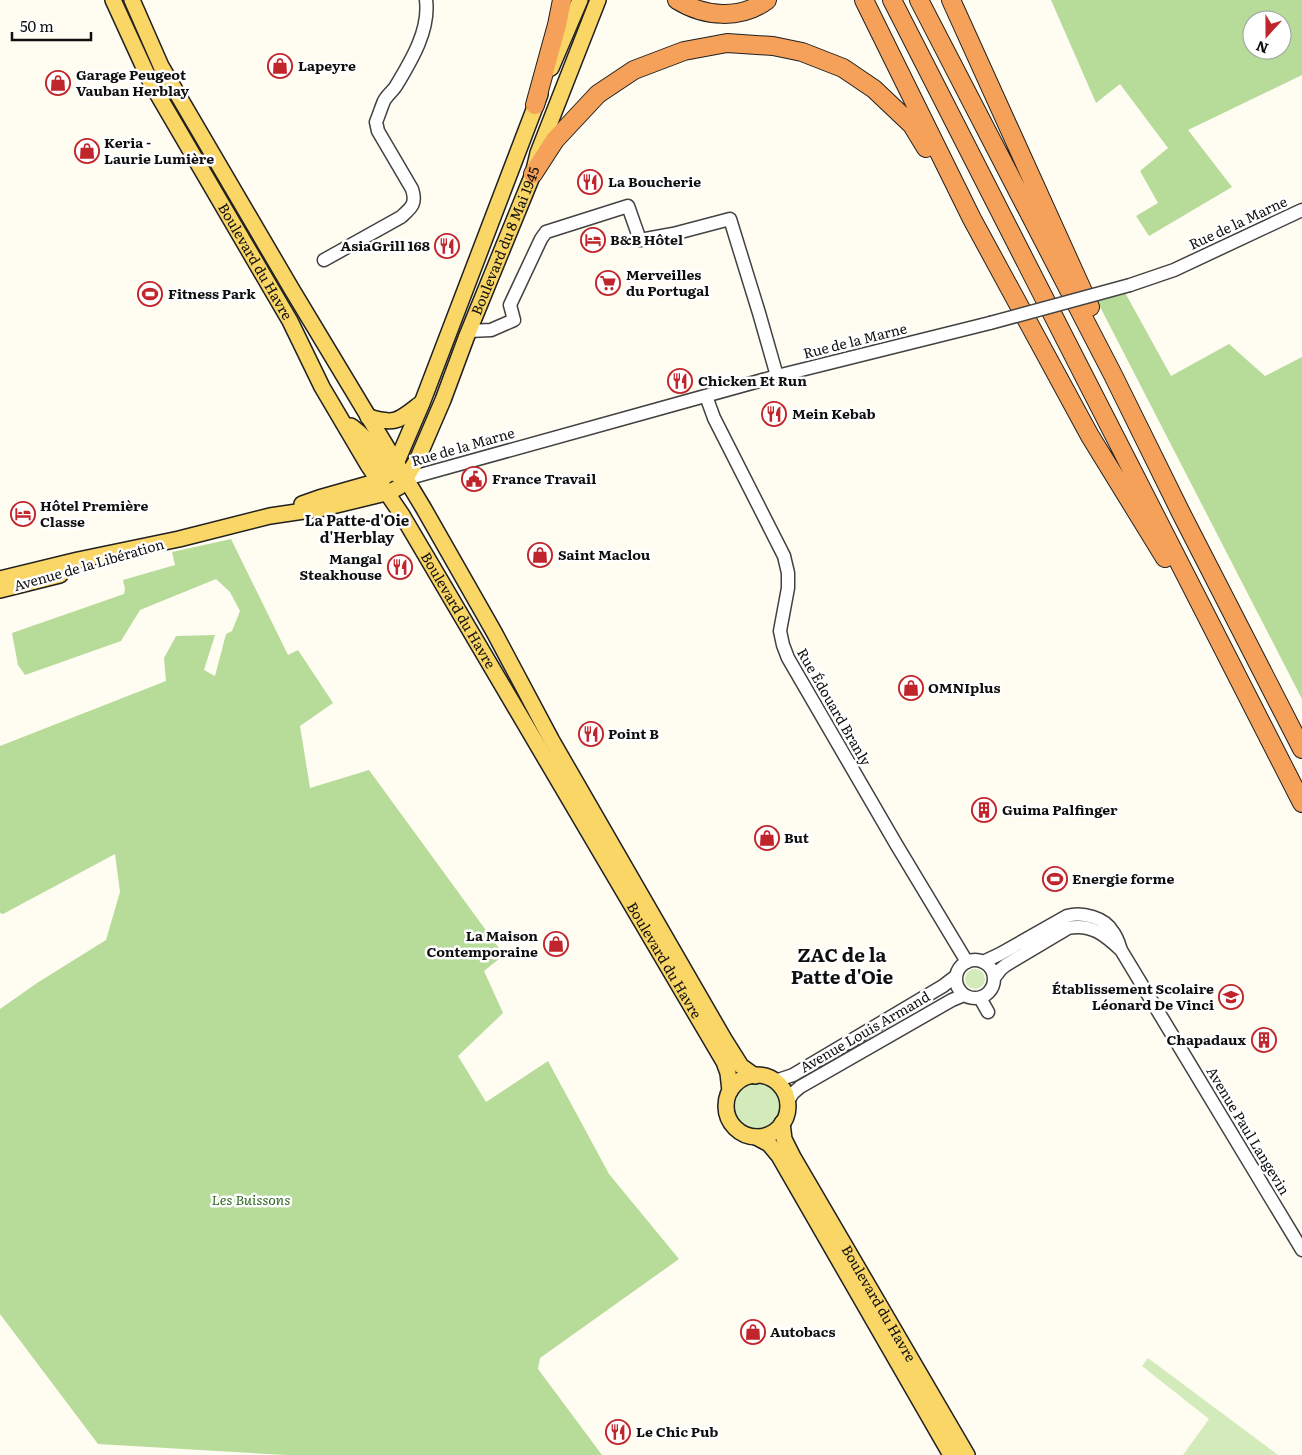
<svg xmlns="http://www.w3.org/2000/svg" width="1302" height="1455" viewBox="0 0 1302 1455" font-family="Literata,serif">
<rect width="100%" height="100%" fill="#fffcf1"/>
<path fill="#d3eaba" d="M965 979a10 10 0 1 1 20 0a10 10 0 1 1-20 0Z
M732 1106a24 24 0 1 1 48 0a24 24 0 1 1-48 0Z
M 1148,1358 L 1278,1455 L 1183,1455 L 1209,1419 L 1142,1366 Z"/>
<path fill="#b7db99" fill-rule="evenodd" d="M 1051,0 L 1302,0 L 1302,75 L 1188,130 L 1232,187 L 1149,236 L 1136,216 L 1158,203 L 1140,171 L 1168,148 L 1120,84 L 1096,103 ZM 1252,20 L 1282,20 L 1282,50 L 1252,50 Z
M 1123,289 L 1171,376 L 1229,344 L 1265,376 L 1302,357 L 1302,699 L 1095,297 Z
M 231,539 L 288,655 L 298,650 L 333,703 L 300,726 L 310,788 L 369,770 L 504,955 L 484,971 L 503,1013 L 458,1056 L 486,1102 L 548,1061 L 609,1174 L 679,1259 L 540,1358 L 538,1369 L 602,1455 L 286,1455 L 98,1444 L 0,1314 L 0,1009 L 37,983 L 106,940 L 120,892 L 115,854 L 3,914 L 0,913 L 0,746 L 166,681 L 164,658 L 176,636 L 215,635 L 204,670 L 215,676 L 226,634 L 232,631 L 240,611 L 230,592 L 216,579 L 140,610 L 121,641 L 25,675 L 18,665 L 12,633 L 124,594 L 125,589 L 123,580 L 175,565 L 172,552 Z"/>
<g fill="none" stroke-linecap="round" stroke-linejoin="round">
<defs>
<path id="minor" d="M 324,260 L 401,217 C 411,208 417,204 412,189 L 378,131 L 376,122 C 379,115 381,108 384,101 C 387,95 393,91 396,86 C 411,61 430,30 426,0
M 1130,285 L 1174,270 L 1302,210
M 469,331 L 491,330 L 514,320 L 510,305 L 541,239 L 546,232 L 628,206 L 640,240 L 673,234 L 730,219 L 759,313 L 777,376
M 706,396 L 714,418 L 784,556 L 788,573 L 788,588 L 780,631 L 783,645 L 788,658 L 896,844 L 967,962
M 406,479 L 777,376 L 990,323
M 1121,950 L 1302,1250
M956 979a19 19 0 1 1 38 0a19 19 0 1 1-38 0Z
M 983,962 L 1000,954 L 1067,916 C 1082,912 1105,917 1113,932 C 1117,937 1119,944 1121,950 C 1105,935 1091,923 1068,928 L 1006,965 L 1001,969 L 994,978
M 980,998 L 988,1012
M 775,1081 L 793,1075 L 943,986 L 956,976
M 787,1103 L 793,1093 L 800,1087 L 952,1000 L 964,995"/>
<g id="major">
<path id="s1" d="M 113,0 L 151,83 L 290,321 L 322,387 L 368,465 L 402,515 L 724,1062 L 728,1073 L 730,1091"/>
<path d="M 132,0 L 161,66 L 291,288 L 424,509 L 494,632 L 552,741 L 724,1039 L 741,1066 L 755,1076"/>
<path d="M 551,68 L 580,0"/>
<path d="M 368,417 C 396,425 398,421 420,404"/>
<path d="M 351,426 C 356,430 362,434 366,440 C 377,455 379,467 398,475"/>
<path d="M 302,504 L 319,498 L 379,481 L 391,472 L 395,466 L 422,403 L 540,94"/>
<path id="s2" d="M 0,579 L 78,560 L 179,539 L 270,516 L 324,508 L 390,492 L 399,487 L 403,483 L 418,458 L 443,400 L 466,338 L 533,174 L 538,153 L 598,0"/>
<path d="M 0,590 L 60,575"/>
<circle cx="757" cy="1106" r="31"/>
<path id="s3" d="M 782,1123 L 784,1139 L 793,1157 L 967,1455"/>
<path d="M 756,1137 L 769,1144 L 779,1156 L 951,1455"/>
</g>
<path id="highway" d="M 677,0 C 704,17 741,20 767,0
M 864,0 L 972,219 L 1090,436 L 1165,558
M 892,0 L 1302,803
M 919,0 L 1113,375 L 1181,513 L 1302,749
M 951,0 L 1090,307
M 535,105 L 557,25 L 562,0
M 533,174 L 555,140 L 598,94 L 634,70 L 684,51 L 727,43 L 773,46 L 802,52 L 843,68 L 874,89 L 912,125 L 926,148"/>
</defs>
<use href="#minor" stroke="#424242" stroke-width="15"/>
<use href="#major" stroke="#202020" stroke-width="18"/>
<use href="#highway" stroke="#202020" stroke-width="20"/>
<use href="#minor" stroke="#fff" stroke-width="12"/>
<use href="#major" stroke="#f9d666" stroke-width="15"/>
<use href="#highway" stroke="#f5a159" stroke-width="18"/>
<defs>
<path id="minor-bridge" d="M 990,323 L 1130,285"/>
</defs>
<use href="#minor-bridge" stroke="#424242" stroke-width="15" stroke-linecap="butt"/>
<use href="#minor-bridge" stroke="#fff" stroke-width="12"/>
</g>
<defs>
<symbol id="shop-ring" viewBox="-11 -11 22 22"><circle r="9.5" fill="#fff" stroke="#c1252c" stroke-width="1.5"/><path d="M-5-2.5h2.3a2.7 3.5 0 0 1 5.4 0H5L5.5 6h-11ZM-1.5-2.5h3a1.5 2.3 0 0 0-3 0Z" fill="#c1252c"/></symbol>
<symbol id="restaurant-ring" viewBox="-11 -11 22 22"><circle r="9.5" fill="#fff" stroke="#c1252c" stroke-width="1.5"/><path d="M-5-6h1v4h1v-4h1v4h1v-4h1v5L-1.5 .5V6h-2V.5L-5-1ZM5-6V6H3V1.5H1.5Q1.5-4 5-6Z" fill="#c1252c"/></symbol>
<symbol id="hotel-ring" viewBox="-11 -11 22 22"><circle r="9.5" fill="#fff" stroke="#c1252c" stroke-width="1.5"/><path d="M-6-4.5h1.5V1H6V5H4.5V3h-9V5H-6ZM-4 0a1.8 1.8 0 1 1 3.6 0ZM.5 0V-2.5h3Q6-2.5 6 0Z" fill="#c1252c"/></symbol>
<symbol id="supermarket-ring" viewBox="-11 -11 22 22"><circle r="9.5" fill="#fff" stroke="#c1252c" stroke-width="1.5"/><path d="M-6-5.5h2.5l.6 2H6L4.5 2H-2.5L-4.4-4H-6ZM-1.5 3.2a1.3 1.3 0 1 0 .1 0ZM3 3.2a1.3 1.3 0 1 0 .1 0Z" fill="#c1252c"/></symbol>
<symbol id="stadium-ring" viewBox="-11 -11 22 22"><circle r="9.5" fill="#fff" stroke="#c1252c" stroke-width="1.5"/><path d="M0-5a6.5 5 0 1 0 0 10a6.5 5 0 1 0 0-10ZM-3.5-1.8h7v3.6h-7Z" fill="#c1252c"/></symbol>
<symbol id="civic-ring" viewBox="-11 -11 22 22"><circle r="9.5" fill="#fff" stroke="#c1252c" stroke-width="1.5"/><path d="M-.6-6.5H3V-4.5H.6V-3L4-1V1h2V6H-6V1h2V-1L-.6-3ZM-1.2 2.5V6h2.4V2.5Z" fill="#c1252c"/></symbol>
<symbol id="building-ring" viewBox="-11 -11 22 22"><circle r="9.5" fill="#fff" stroke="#c1252c" stroke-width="1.5"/><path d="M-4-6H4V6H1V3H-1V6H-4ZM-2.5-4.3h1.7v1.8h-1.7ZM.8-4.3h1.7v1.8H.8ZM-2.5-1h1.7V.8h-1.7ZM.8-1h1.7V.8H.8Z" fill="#c1252c"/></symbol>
<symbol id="school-ring" viewBox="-11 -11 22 22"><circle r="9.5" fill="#fff" stroke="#c1252c" stroke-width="1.5"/><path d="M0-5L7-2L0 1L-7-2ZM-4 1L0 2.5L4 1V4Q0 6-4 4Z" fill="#c1252c"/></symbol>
</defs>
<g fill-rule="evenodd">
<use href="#shop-ring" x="266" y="52" width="28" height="28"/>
<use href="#shop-ring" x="44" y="69" width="28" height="28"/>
<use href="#shop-ring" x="73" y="137" width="28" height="28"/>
<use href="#restaurant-ring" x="576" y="168" width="28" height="28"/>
<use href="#hotel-ring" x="579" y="226" width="28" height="28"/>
<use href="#restaurant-ring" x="433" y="232" width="28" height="28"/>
<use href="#supermarket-ring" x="594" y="269" width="28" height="28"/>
<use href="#stadium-ring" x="136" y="280" width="28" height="28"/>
<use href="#restaurant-ring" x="666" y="367" width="28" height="28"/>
<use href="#restaurant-ring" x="760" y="400" width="28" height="28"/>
<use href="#civic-ring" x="460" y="465" width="28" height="28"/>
<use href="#hotel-ring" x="9" y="500" width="28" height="28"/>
<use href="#shop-ring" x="526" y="541" width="28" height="28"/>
<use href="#restaurant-ring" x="386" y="553" width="28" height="28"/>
<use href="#shop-ring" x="897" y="674" width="28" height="28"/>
<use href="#restaurant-ring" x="577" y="720" width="28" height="28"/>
<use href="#building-ring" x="970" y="796" width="28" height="28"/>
<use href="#shop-ring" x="753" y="824" width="28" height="28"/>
<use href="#stadium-ring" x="1041" y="865" width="28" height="28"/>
<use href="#shop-ring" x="542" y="930" width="28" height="28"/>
<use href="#school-ring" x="1217" y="983" width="28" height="28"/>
<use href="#building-ring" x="1250" y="1026" width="28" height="28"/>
<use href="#shop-ring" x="739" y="1318" width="28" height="28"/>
<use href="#restaurant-ring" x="604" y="1418" width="28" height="28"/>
</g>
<g text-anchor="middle" stroke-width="5" stroke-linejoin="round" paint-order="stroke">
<g font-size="14" font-weight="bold" fill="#0f0f0f" stroke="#fff" text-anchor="start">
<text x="298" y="71">Lapeyre</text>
<text x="76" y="80">Garage Peugeot<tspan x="76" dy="16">Vauban Herblay</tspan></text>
<text x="104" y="148">Keria -<tspan x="104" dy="16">Laurie Lumière</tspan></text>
<text x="608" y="187">La Boucherie</text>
<text x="610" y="245">B&amp;B Hôtel</text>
<text x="430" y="251" text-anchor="end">AsiaGrill 168</text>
<text x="626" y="280">Merveilles<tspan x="626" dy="16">du Portugal</tspan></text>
<text x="168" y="299">Fitness Park</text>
<text x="698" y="386">Chicken Et Run</text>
<text x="792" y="419">Mein Kebab</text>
<text x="492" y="484">France Travail</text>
<text x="40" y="511">Hôtel Première<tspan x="40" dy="16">Classe</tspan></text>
<text x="558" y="560">Saint Maclou</text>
<text x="382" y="564" text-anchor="end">Mangal<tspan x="382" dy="16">Steakhouse</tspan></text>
<text x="928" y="693">OMNIplus</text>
<text x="608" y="739">Point B</text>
<text x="1002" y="815">Guima Palfinger</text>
<text x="784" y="843">But</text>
<text x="1072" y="884">Energie forme</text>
<text x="538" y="941" text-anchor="end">La Maison<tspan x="538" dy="16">Contemporaine</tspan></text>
<text x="1214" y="994" text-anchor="end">Établissement Scolaire<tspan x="1214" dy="16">Léonard De Vinci</tspan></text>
<text x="1246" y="1045" text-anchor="end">Chapadaux</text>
<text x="770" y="1337">Autobacs</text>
<text x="636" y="1437">Le Chic Pub</text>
</g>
<g font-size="14" fill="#0f0f0f" stroke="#fff">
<text transform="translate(1238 223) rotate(-25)" y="5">Rue de la Marne</text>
<text dy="5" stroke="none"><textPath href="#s2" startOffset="679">Boulevard du 8 Mai 1945</textPath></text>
<text dy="5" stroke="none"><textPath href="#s1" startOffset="298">Boulevard du Havre</textPath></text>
<text transform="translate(855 341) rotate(-14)" y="5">Rue de la Marne</text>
<text transform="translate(463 447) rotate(-16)" y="5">Rue de la Marne</text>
<text transform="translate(89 565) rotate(-16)" y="5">Avenue de la Libération</text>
<text dy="5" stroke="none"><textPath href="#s1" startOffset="702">Boulevard du Havre</textPath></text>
<text transform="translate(834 707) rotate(60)" y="5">Rue Édouard Branly</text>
<text dy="5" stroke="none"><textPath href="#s1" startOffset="1108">Boulevard du Havre</textPath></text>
<text transform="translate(865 1032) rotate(-30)" y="5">Avenue Louis Armand</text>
<text transform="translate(1248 1131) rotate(59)" y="5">Avenue Paul Langevin</text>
<text dy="5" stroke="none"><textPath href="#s3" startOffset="206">Boulevard du Havre</textPath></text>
</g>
<g font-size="14" font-style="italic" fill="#2d681e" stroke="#fff">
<text x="251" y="1205">Les Buissons</text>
</g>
<g font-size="15" font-weight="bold" fill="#0f0f0f" stroke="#fff">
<text x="357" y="526">La Patte-d'Oie<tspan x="357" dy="17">d'Herblay</tspan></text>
</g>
<g font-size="19" font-weight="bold" fill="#0f0f0f" stroke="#fff">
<text x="842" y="962">ZAC de la<tspan x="842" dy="22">Patte d'Oie</tspan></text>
</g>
</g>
<g transform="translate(1267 35) rotate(201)"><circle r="24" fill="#ffffff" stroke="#9f9f9f"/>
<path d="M0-4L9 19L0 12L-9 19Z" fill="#c1252c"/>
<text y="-8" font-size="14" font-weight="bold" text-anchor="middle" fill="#0f0f0f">N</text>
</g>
<path d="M12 32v8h79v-8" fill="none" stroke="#0f0f0f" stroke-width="2.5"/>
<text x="20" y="32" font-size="15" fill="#0f0f0f" stroke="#ffffff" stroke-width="4" paint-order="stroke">50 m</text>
</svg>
